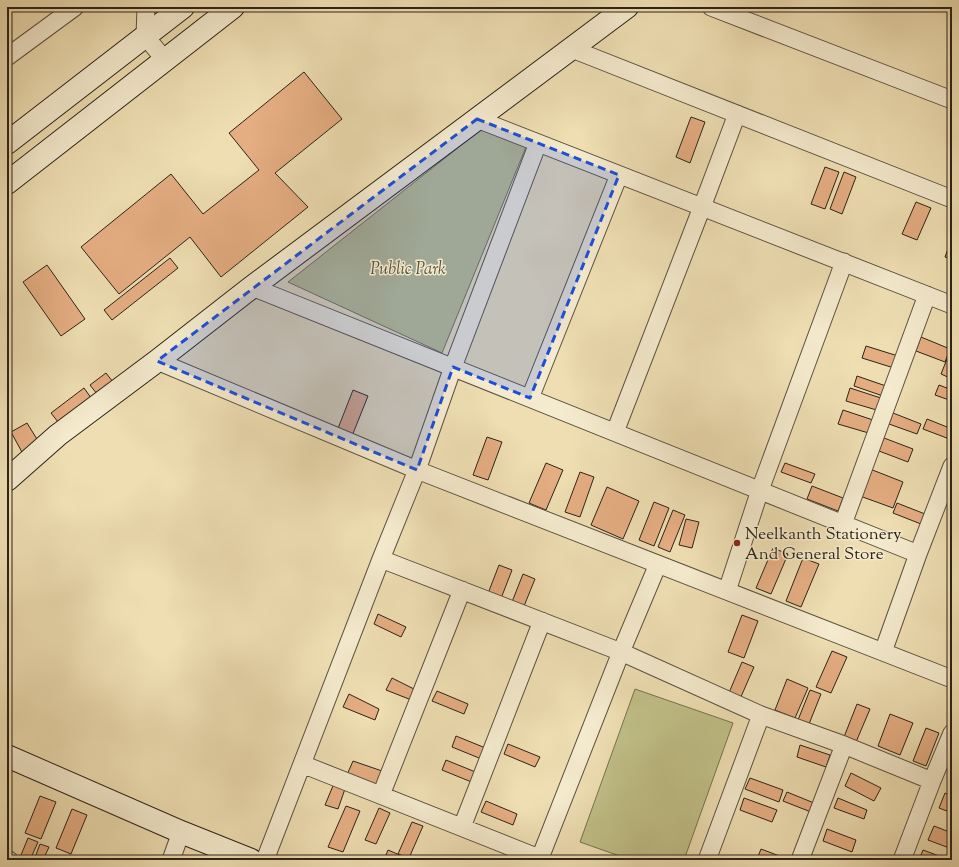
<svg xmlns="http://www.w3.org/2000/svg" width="959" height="867" viewBox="0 0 959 867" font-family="'Sorts Mill Goudy',serif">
<rect width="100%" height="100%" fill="#eedeb2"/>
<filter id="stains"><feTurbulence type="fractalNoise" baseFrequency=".005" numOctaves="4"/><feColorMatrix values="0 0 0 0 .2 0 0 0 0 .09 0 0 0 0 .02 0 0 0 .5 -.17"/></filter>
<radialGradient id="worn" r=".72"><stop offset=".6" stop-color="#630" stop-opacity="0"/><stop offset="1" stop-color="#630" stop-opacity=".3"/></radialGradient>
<path fill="#c0bf87" stroke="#767150" d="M 483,128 L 528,142 L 442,353 L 288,282 Z
M 635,689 L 733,723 L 684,860 L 631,860 L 580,842 Z"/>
<path fill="#e5ae82" stroke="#2c231a" d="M 304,72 L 342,119 L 275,173 L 308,207 L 221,277 L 190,237 L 119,294 L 81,247 L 171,174 L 203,214 L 259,170 L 229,133 Z
M 691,117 L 705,122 L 690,163 L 676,157 Z
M 825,167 L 839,172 L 825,209 L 811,204 Z
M 844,172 L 856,177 L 842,214 L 830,209 Z
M 916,202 L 931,208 L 917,240 L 902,234 Z
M 952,238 L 952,260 L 945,257 Z
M 170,258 L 178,268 L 112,320 L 104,310 Z
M 47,265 L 85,319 L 61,336 L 23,282 Z
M 921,337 L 950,349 L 945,362 L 916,351 Z
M 866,346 L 898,356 L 894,368 L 862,358 Z
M 947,359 L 952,362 L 952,379 L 941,374 Z
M 106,373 L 113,382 L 97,394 L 90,385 Z
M 857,376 L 886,386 L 883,396 L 854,386 Z
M 939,385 L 952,390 L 952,401 L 935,395 Z
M 84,388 L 94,402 L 62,427 L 51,413 Z
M 850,388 L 884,399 L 880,411 L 846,401 Z
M 353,390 L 368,396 L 352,436 L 337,431 Z
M 843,410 L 876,421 L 872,434 L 838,424 Z
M 893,413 L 921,424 L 917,434 L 889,424 Z
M 927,419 L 952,429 L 952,440 L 923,429 Z
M 27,423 L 40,444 L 23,454 L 11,432 Z
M 487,437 L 502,442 L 488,480 L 473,475 Z
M 884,438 L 913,449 L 908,462 L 879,451 Z
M 546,463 L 563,470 L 546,510 L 529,503 Z
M 785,463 L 815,474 L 811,483 L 781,472 Z
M 870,469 L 903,482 L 893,508 L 860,496 Z
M 580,472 L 594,477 L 580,517 L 565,512 Z
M 812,486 L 843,498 L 838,511 L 807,499 Z
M 607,487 L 639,501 L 623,539 L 591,525 Z
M 654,502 L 669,508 L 654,546 L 639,540 Z
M 897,503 L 925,514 L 921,524 L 893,513 Z
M 673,510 L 685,515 L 670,552 L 658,547 Z
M 686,519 L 699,522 L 692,548 L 679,545 Z
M 773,548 L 788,554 L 771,594 L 756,588 Z
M 803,558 L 819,564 L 801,607 L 786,601 Z
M 499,565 L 512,570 L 500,601 L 487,596 Z
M 523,574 L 535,579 L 522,611 L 510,607 Z
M 378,614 L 406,627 L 401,637 L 374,624 Z
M 742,615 L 758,621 L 744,658 L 728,652 Z
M 832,651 L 847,657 L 831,693 L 816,687 Z
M 742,662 L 754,667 L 740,699 L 728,695 Z
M 392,678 L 418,691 L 414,701 L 386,690 Z
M 787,679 L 808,688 L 795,718 L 775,710 Z
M 810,690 L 821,694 L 809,724 L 798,720 Z
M 437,691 L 468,704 L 464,714 L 432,701 Z
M 349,694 L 379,709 L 375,720 L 343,707 Z
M 857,704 L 870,709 L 856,742 L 844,737 Z
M 890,714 L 913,723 L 900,755 L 878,746 Z
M 926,728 L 939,733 L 926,766 L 913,761 Z
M 456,736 L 488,749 L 484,760 L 452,747 Z
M 508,744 L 540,757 L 535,767 L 504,754 Z
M 800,745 L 830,755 L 826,767 L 797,757 Z
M 446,760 L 478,773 L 474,783 L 442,770 Z
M 353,761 L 385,772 L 377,791 L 346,777 Z
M 851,773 L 881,788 L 874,801 L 845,786 Z
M 750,778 L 783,790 L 779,802 L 745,789 Z
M 335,781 L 346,786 L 338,809 L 325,805 Z
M 787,792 L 814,803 L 811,812 L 783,801 Z
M 945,793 L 952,796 L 952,813 L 939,808 Z
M 40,796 L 56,802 L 41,839 L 25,833 Z
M 744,798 L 777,810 L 772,822 L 740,810 Z
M 838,798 L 867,810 L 864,819 L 834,808 Z
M 486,801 L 517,814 L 513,825 L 481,812 Z
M 346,806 L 360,811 L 343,852 L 328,847 Z
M 379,808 L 390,813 L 376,844 L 365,840 Z
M 72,809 L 87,815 L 71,854 L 56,848 Z
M 412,822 L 423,826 L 409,858 L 398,854 Z
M 934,826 L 952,833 L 952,849 L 928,840 Z
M 827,829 L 856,840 L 852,852 L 823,841 Z
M 28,838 L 38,842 L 30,860 L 19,860 Z
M 40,844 L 49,847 L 43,860 L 34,860 Z
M 761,849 L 790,860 L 759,860 L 757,859 Z
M 388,850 L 402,856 L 401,860 L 384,860 Z
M 923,850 L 950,860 L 919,860 Z"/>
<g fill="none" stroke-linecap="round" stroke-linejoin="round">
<defs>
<path id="street" d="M 146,7 L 145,36 L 165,60
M 711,7 L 952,100
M 572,49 L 952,199
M 7,57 L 75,7
M 477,119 L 952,305
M 252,287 L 918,554
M 157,361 L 417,470 L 952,679
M 530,398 L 619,175
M 615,432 L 702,207 L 737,114
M 843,524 L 927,295
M 381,559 L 621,652 L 761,715 L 844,745 L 932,781
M 727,591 L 760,490 L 844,262
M 883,652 L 918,554 L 952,466
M 302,764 L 544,860
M 381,795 L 462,590
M 462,827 L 542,621
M 540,858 L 621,652 L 658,564
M 7,859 L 9,860
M 171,860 L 181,832
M 265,860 L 381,559 L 417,470 L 453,367 L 538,143
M 707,860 L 761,715
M 800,860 L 844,745
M 902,860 L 932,781 L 952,733"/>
<path id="secondary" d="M 7,143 L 183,7
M 7,183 L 233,7
M 7,480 L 58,435 L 157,361 L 252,287 L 627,7
M 7,756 L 181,832 L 251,860"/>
</defs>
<use href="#street" stroke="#5c5240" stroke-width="19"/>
<use href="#secondary" stroke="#2c231a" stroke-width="24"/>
<use href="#street" stroke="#f4eacd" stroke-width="17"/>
<use href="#secondary" stroke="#f4eacd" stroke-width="22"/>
</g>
<path fill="#1d4ed8" fill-opacity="0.2" stroke="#1d4ed8" stroke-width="3" stroke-dasharray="8 5" stroke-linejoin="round" d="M 477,119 L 619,175 L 530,398 L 453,367 L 417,470 L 157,361 Z"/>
<circle fill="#8f2418" stroke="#f4eacd" stroke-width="1.5" cx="737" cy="543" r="4"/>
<g text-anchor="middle" stroke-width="3" stroke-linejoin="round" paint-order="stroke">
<g font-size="17" font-style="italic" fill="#58523b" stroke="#f4eacd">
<text x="408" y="274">Public Park</text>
</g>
<g font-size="17" fill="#2c231a" stroke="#f4eacd" text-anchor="start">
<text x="745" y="539">Neelkanth Stationery<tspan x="745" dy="20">And General Store</tspan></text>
</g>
</g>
<rect width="959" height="867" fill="none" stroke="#eedeb2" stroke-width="24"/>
<rect x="8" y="8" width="943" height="851" fill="none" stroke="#2c231a" stroke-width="2"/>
<rect x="12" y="12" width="935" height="843" fill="none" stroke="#2c231a"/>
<rect width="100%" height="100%" filter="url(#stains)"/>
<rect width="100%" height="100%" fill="url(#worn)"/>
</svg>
